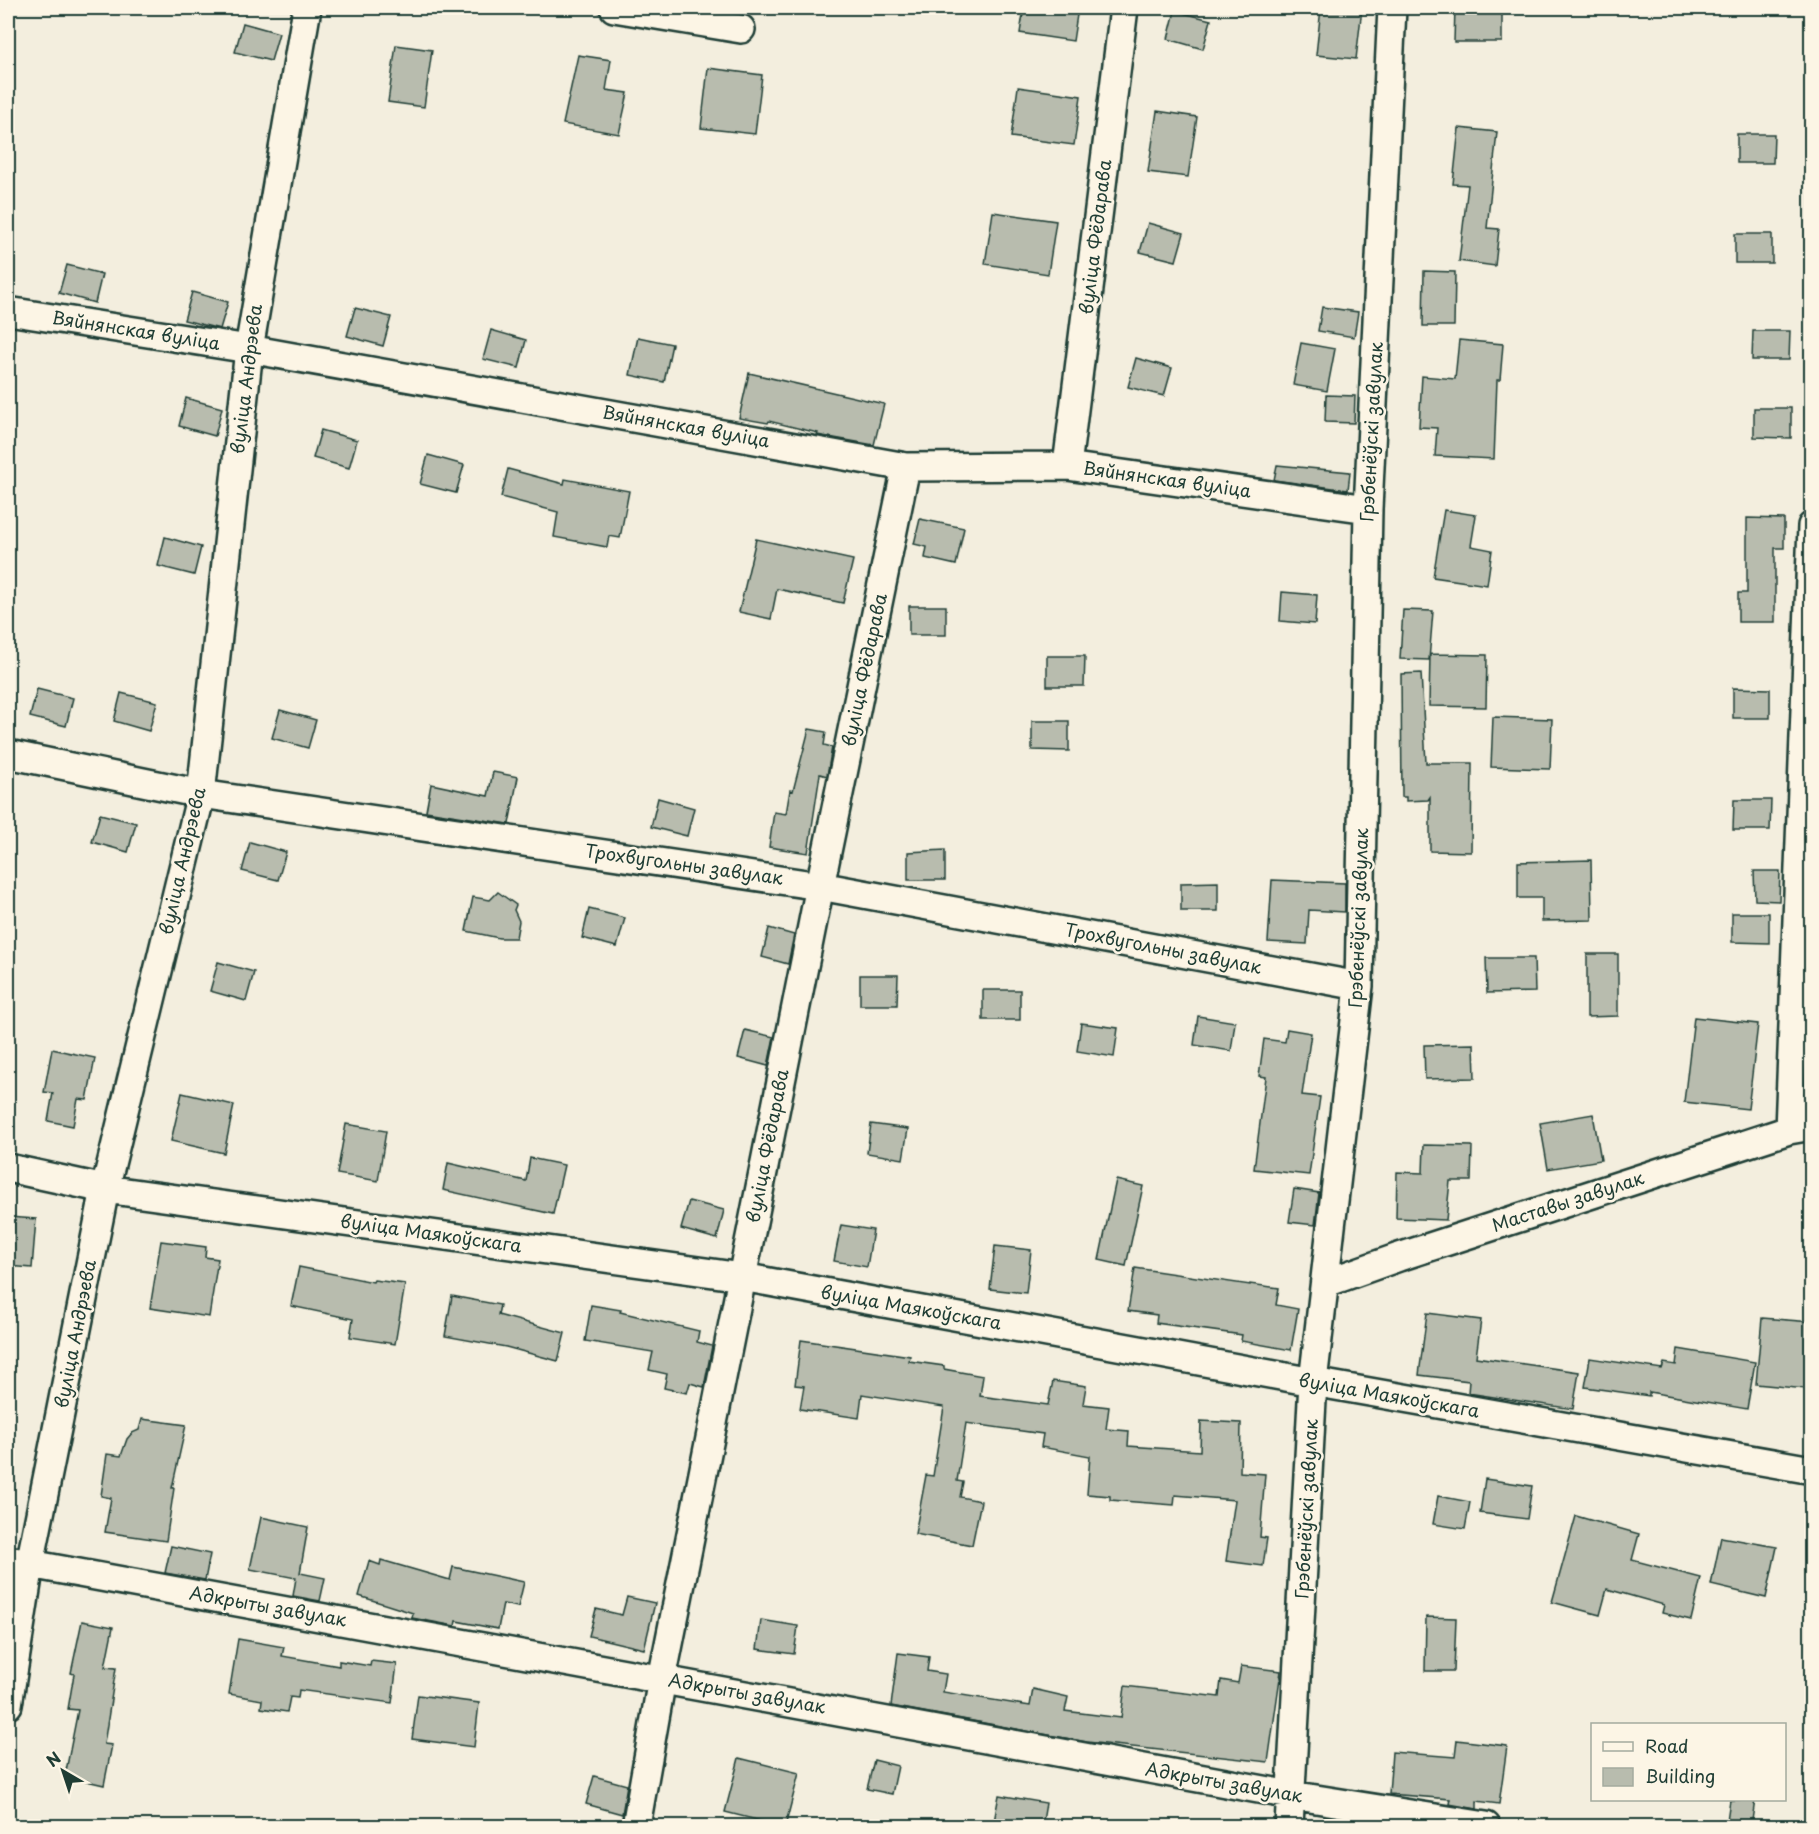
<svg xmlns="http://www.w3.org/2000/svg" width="1819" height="1834" viewBox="0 0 1819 1834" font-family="'Playpen Sans',sans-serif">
<rect width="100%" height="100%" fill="#f3eede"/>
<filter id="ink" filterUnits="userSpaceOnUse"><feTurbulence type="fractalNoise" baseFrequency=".0167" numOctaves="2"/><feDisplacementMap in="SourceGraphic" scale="12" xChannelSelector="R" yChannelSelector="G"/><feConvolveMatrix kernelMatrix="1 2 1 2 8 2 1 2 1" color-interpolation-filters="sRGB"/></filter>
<g filter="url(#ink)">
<path fill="#b8bcae" stroke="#1f3d34" stroke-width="1.5" d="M 1024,8 L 1078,8 L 1073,41 L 1020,33 Z
M 1321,8 L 1362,8 L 1356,59 L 1316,55 Z
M 1455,8 L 1502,8 L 1502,42 L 1454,42 Z
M 1175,11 L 1211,20 L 1203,49 L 1168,39 Z
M 243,23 L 279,33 L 271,61 L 235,52 Z
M 396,45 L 432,50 L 424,107 L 388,102 Z
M 578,55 L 611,60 L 606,90 L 628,93 L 619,134 L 563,124 Z
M 708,68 L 762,75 L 755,134 L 701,128 Z
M 1018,87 L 1081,96 L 1074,145 L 1011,137 Z
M 1157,111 L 1197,117 L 1188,177 L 1148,172 Z
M 1459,128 L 1497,132 L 1487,228 L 1499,229 L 1495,266 L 1459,261 L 1468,185 L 1453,184 Z
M 1737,134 L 1774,134 L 1773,163 L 1737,163 Z
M 993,212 L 1056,221 L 1048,274 L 985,264 Z
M 1148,223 L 1184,233 L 1176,261 L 1140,252 Z
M 1735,234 L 1772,234 L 1772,263 L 1735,263 Z
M 67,265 L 102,274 L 95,303 L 59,293 Z
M 1424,271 L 1455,272 L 1454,326 L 1423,326 Z
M 192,292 L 228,302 L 220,329 L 184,320 Z
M 1322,307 L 1358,312 L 1354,337 L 1318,331 Z
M 355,308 L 391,317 L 383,346 L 347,336 Z
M 491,330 L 526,340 L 519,368 L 483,359 Z
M 1753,331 L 1790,331 L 1789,360 L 1752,360 Z
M 638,337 L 672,344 L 664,382 L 630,375 Z
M 1459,340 L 1503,344 L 1500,380 L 1497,380 L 1494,459 L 1435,456 L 1437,428 L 1419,427 L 1422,376 L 1455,379 Z
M 1301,343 L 1335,349 L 1327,391 L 1293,385 Z
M 1136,358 L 1172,368 L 1164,396 L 1128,387 Z
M 749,373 L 884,404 L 874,445 L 817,435 L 818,433 L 769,421 L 768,423 L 739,418 Z
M 1326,395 L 1355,396 L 1354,423 L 1325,422 Z
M 186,398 L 222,408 L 215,436 L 179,426 Z
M 1754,408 L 1791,408 L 1791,438 L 1754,437 Z
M 321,430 L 357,440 L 349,468 L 313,458 Z
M 428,455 L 464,465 L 456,493 L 420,484 Z
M 1277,465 L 1350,472 L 1348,490 L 1274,480 Z
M 508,469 L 564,484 L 565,479 L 629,491 L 620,538 L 609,536 L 607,547 L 554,537 L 558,512 L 501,497 Z
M 1444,510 L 1476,515 L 1471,546 L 1492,550 L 1487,585 L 1433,577 Z
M 1747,518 L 1784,519 L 1784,548 L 1775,548 L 1775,622 L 1738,622 L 1738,593 L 1747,593 Z
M 920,519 L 964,528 L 956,565 L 925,558 L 927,547 L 914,544 Z
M 165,537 L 201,547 L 194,575 L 158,566 Z
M 756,539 L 853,560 L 843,603 L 777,589 L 771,619 L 739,612 Z
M 1282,592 L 1317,595 L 1315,624 L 1280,621 Z
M 909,606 L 946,606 L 946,635 L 909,635 Z
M 1403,610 L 1433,611 L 1429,660 L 1400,659 Z
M 1430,654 L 1487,655 L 1486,707 L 1429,706 Z
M 1047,656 L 1085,656 L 1084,686 L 1047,686 Z
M 1421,673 L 1426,763 L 1472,763 L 1471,852 L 1430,851 L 1430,797 L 1428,800 L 1406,801 L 1406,797 L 1402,797 L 1401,674 Z
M 1733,688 L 1770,689 L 1770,718 L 1733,718 Z
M 37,689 L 73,698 L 66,726 L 30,717 Z
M 121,693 L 157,702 L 149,731 L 114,721 Z
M 280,710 L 316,720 L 308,748 L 272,738 Z
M 1493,717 L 1552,719 L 1550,769 L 1491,767 Z
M 1032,721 L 1069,721 L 1069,751 L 1032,750 Z
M 809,729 L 826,732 L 824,745 L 832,747 L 827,776 L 820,774 L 808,853 L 769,847 L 774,812 L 786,814 L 790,790 L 793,791 Z
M 493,772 L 518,777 L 509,824 L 426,811 L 431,784 L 488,796 Z
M 658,798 L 694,808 L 687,836 L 651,827 Z
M 1734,800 L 1771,800 L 1770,830 L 1733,830 Z
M 100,814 L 136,823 L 128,852 L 92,842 Z
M 250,842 L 286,852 L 278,880 L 242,871 Z
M 945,850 L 945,880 L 908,880 L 908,852 Z
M 1591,860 L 1592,920 L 1542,921 L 1542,898 L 1518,898 L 1518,862 Z
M 1754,871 L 1780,871 L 1779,901 L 1755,900 Z
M 1272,880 L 1345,883 L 1345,912 L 1309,910 L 1307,944 L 1268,942 Z
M 1218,882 L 1218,911 L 1181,911 L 1181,883 Z
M 498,892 L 516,905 L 514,910 L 519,921 L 516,938 L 499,938 L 466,931 L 473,897 L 490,900 Z
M 589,909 L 625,918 L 617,947 L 582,938 Z
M 1732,913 L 1769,913 L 1769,943 L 1732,942 Z
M 769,928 L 794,935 L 788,964 L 762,957 Z
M 1587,954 L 1618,954 L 1618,1016 L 1587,1017 Z
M 1486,958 L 1534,958 L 1535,992 L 1487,993 Z
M 218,962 L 254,972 L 246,1001 L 210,991 Z
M 860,975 L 898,975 L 897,1005 L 860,1005 Z
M 983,990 L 1020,990 L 1020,1020 L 983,1020 Z
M 1198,1016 L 1235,1022 L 1231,1051 L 1194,1045 Z
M 1694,1017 L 1758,1024 L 1748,1109 L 1684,1102 Z
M 1081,1023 L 1118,1028 L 1114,1057 L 1077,1051 Z
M 1287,1029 L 1311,1033 L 1302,1095 L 1320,1097 L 1309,1175 L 1254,1169 L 1266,1077 L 1259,1076 L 1264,1039 L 1285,1042 Z
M 745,1030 L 774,1037 L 768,1066 L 738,1058 Z
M 1474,1044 L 1475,1078 L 1425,1079 L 1424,1045 Z
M 52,1049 L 95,1058 L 87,1100 L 78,1099 L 73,1126 L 48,1121 L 53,1093 L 44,1092 Z
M 182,1093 L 234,1105 L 224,1153 L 171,1141 Z
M 1593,1114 L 1601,1160 L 1548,1169 L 1540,1123 Z
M 346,1124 L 386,1131 L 378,1181 L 337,1174 Z
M 871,1124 L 908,1129 L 903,1159 L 867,1153 Z
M 1424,1145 L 1472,1146 L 1471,1181 L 1450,1181 L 1446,1220 L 1396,1218 L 1397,1172 L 1423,1173 Z
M 530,1158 L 564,1165 L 553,1214 L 443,1190 L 448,1163 L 526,1181 Z
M 1116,1180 L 1143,1186 L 1126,1266 L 1099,1260 Z
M 1294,1189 L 1319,1193 L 1315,1225 L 1289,1222 Z
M 689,1201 L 724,1210 L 717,1239 L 681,1229 Z
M 8,1217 L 36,1219 L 32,1268 L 8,1266 Z
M 841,1225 L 873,1230 L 867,1267 L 834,1261 Z
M 161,1241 L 206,1247 L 205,1257 L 218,1259 L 209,1317 L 150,1308 Z
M 995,1246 L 1031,1250 L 1026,1293 L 990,1289 Z
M 299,1267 L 373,1282 L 374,1280 L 405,1284 L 395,1344 L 350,1337 L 353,1319 L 291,1306 Z
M 1135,1268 L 1250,1285 L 1250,1284 L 1279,1288 L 1276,1305 L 1298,1309 L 1291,1350 L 1241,1341 L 1242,1335 L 1156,1323 L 1157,1315 L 1128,1311 Z
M 452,1296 L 500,1305 L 498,1315 L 565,1333 L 558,1361 L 506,1347 L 445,1336 Z
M 591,1305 L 621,1310 L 620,1312 L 699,1331 L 697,1342 L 712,1346 L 704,1387 L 690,1383 L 687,1393 L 664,1388 L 667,1374 L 649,1370 L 653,1352 L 585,1341 Z
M 1427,1313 L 1481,1320 L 1476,1357 L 1579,1372 L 1573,1409 L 1468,1393 L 1469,1381 L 1419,1375 Z
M 1762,1318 L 1812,1322 L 1806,1389 L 1756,1384 Z
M 801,1340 L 910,1356 L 909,1361 L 944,1366 L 944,1369 L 983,1376 L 980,1396 L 1048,1405 L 1053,1381 L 1086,1386 L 1083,1404 L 1109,1407 L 1106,1429 L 1129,1431 L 1128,1446 L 1200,1451 L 1201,1421 L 1241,1423 L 1240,1472 L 1265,1474 L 1260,1537 L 1267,1538 L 1263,1566 L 1226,1561 L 1235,1500 L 1175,1495 L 1174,1505 L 1110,1500 L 1110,1496 L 1087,1494 L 1090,1456 L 1041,1447 L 1043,1434 L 966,1423 L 957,1481 L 963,1482 L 960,1497 L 981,1501 L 972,1545 L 915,1534 L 926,1475 L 933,1476 L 944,1407 L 862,1394 L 859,1418 L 800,1409 L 804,1386 L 795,1385 Z
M 1678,1349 L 1755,1362 L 1747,1409 L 1649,1392 L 1649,1396 L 1585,1387 L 1590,1358 L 1662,1369 L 1664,1363 L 1676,1365 Z
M 142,1419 L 186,1425 L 172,1488 L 174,1488 L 166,1541 L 105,1532 L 111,1498 L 101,1496 L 107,1454 L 121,1456 L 127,1439 L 132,1433 L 139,1430 Z
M 1485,1479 L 1532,1486 L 1527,1519 L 1480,1513 Z
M 1438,1496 L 1470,1502 L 1465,1529 L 1433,1524 Z
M 1576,1516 L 1639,1534 L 1632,1560 L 1701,1578 L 1691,1620 L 1662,1613 L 1664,1605 L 1607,1589 L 1600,1615 L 1552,1602 Z
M 261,1517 L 308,1527 L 300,1573 L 325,1578 L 320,1601 L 293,1596 L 296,1578 L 250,1569 Z
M 1721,1537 L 1777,1547 L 1766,1598 L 1711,1585 Z
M 171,1546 L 210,1554 L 205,1580 L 165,1573 Z
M 381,1560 L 450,1580 L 453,1567 L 524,1582 L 518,1607 L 503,1604 L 498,1629 L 456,1621 L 455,1626 L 412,1618 L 413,1613 L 359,1596 L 369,1561 L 380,1565 Z
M 627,1597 L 655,1603 L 644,1649 L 589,1636 L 596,1609 L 622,1615 Z
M 1426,1617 L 1456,1618 L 1454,1671 L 1425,1671 Z
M 761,1620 L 798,1626 L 794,1654 L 757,1649 Z
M 82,1621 L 113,1627 L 105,1667 L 116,1668 L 104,1744 L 112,1745 L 104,1785 L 65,1776 L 78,1710 L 68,1709 L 74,1674 L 71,1673 Z
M 238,1639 L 284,1647 L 282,1656 L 339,1666 L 339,1661 L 370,1666 L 371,1661 L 397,1664 L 392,1703 L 299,1690 L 298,1698 L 290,1697 L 287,1712 L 261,1708 L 262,1700 L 229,1694 Z
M 898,1653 L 929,1657 L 927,1671 L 946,1674 L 943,1692 L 1030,1706 L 1033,1689 L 1068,1697 L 1065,1711 L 1121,1718 L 1125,1686 L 1219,1697 L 1221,1680 L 1238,1683 L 1241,1666 L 1281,1671 L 1268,1762 L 1087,1742 L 891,1706 Z
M 418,1695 L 479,1703 L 474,1747 L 412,1739 Z
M 1457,1740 L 1507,1746 L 1499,1804 L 1477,1801 L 1477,1809 L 1449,1804 L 1450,1799 L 1389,1794 L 1392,1752 L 1455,1757 Z
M 739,1758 L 799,1773 L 785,1827 L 725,1812 Z
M 874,1760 L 898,1766 L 892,1794 L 867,1789 Z
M 594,1776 L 627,1785 L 622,1814 L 586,1804 Z
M 999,1795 L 1046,1803 L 1042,1827 L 993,1827 Z
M 1730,1800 L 1755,1800 L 1751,1827 L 1726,1827 Z"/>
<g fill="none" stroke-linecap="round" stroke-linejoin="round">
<defs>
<path id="street" d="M 614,8 L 741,29
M 8,311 L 249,349 L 906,467 L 1067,466 L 1368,509
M 1067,466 L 1124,8
M 8,754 L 201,794 L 820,886 L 1359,986
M 1789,1130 L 1812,526
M 8,1168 L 105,1189 L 742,1277 L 1313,1382 L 1812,1470
M 1326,1283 L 1399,1257 L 1789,1130 L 1812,1126
M 8,1560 L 1291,1795 L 1486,1826
M 8,1705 L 30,1564 L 105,1189 L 201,794 L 249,349 L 307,8
M 636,1826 L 662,1679 L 820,886 L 906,467
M 1289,1826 L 1313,1382 L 1359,986 L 1368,509 L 1392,8"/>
</defs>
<use href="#street" stroke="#1f3d34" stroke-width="32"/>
<use href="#street" stroke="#fcf5e5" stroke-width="27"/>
</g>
</g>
<g text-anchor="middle" stroke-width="5" stroke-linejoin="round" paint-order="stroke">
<g font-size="18" fill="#1f3d34" stroke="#fcf5e5">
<text transform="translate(1096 237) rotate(-83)" y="6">вуліца Фёдарава</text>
<text transform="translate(136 331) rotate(9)" y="6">Вяйнянская вуліца</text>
<text transform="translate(247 379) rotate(-83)" y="6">вуліца Андрэева</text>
<text transform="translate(686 427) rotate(10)" y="6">Вяйнянская вуліца</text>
<text transform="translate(1372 432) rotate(-87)" y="6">Грэбенёўскі завулак</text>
<text transform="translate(1167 480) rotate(8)" y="6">Вяйнянская вуліца</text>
<text transform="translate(865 670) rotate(-78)" y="6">вуліца Фёдарава</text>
<text transform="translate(183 861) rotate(-77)" y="6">вуліца Андрэева</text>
<text transform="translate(684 865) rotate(8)" y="6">Трохвугольны завулак</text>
<text transform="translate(1359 918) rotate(-88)" y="6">Грэбенёўскі завулак</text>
<text transform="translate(1163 949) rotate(11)" y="6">Трохвугольны завулак</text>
<text transform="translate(768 1146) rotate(-79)" y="6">вуліца Фёдарава</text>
<text transform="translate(1568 1202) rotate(-18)" y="6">Маставы завулак</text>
<text transform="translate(431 1234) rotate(8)" y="6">вуліца Маякоўскага</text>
<text transform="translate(911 1308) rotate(10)" y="6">вуліца Маякоўскага</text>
<text transform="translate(76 1334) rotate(-79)" y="6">вуліца Андрэева</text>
<text transform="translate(1389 1396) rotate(10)" y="6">вуліца Маякоўскага</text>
<text transform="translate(1307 1509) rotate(-87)" y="6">Грэбенёўскі завулак</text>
<text transform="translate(268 1607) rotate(10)" y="6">Адкрыты завулак</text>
<text transform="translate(747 1694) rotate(10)" y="6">Адкрыты завулак</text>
<text transform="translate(1224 1783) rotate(10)" y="6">Адкрыты завулак</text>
</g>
</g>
<rect width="1819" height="1834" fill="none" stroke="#fcf5e5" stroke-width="30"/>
<rect x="15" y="15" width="1789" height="1804" fill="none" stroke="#1f3d34" stroke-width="2" filter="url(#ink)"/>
<rect x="1591" y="1723" width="195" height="78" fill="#fcf5e5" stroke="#a4ab9e" stroke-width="1.5"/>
<rect x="1603" y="1742" width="30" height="9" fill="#fcf5e5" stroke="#a4ab9e" stroke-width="1.5"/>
<text x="1645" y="1753" font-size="18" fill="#1f3d34">Road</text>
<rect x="1603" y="1768" width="30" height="18" fill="#b8bcae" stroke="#a4ab9e" stroke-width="1.5"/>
<text x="1645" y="1783" font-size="18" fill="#1f3d34">Building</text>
<g transform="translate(63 1771) rotate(321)" stroke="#fcf5e5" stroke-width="4.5" paint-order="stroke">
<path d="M0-4.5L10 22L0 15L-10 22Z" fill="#1f3d34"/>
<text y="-9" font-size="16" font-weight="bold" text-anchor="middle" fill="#1f3d34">N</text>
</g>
</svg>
